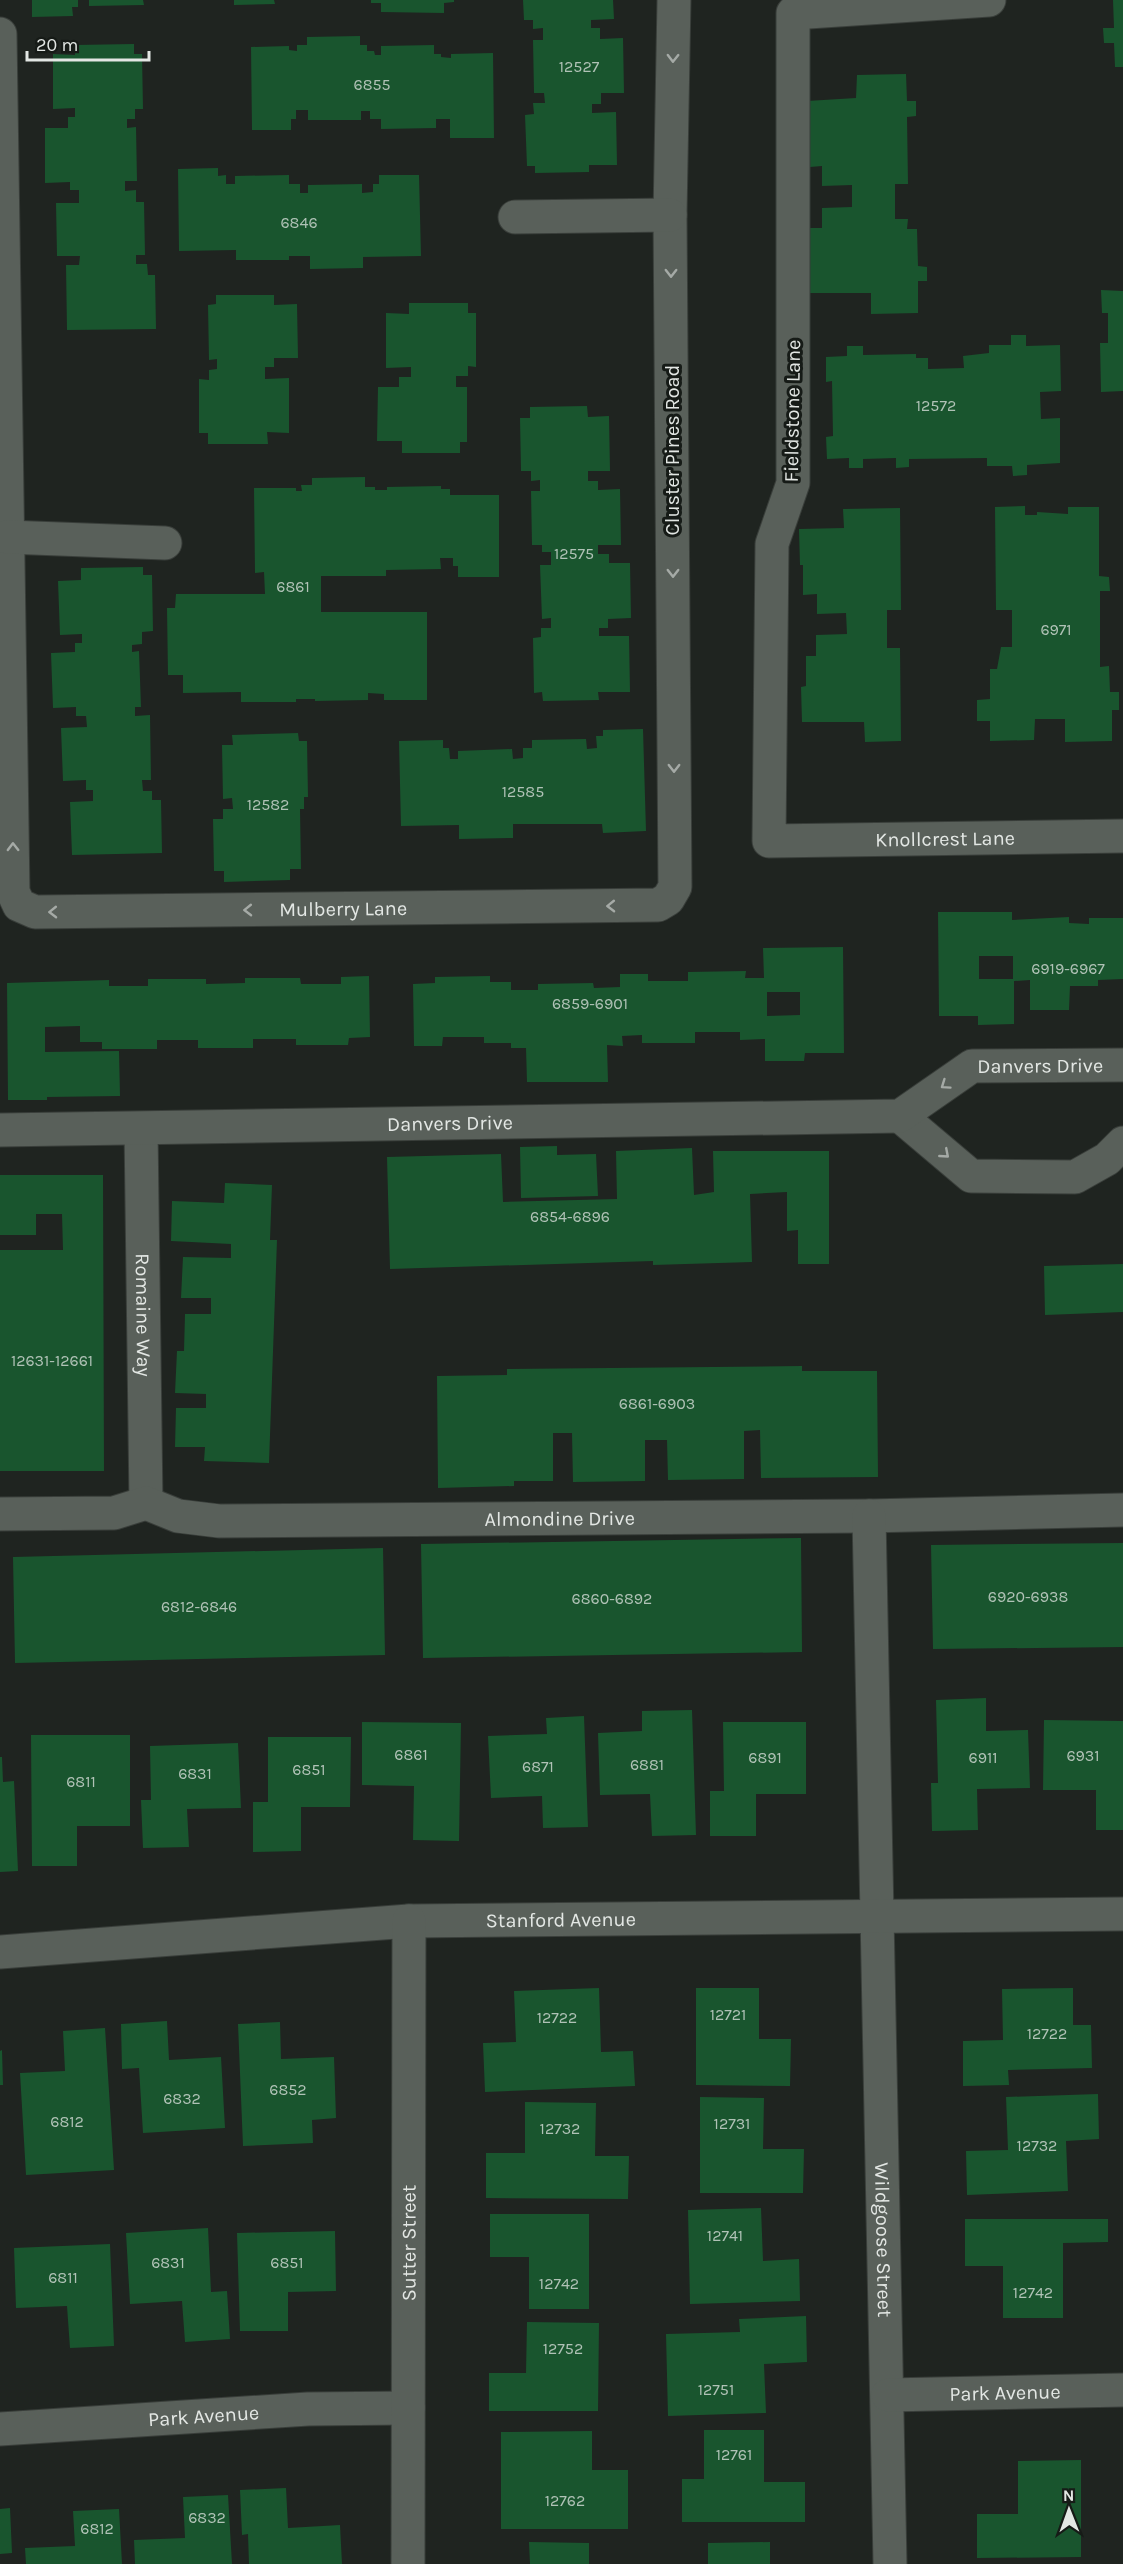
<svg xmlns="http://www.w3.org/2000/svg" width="1123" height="2564" viewBox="0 0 1123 2564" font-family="Karla,sans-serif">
<rect width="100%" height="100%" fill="#1f2420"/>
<path fill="#19552e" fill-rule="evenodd" d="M 32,0 L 78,0 L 78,7 L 72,7 L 73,16 L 32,17 Z
M 89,0 L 143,0 L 144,5 L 89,6 Z
M 234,0 L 274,0 L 275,4 L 234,5 Z
M 371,0 L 454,0 L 454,2 L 444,3 L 444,13 L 381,12 L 381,3 L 371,3 Z
M 523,0 L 613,0 L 614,19 L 591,20 L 591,28 L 600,28 L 600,39 L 623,38 L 624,93 L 601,93 L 601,104 L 592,104 L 592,113 L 616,112 L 617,165 L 589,165 L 589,172 L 535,173 L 535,166 L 527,166 L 525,115 L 534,114 L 533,103 L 545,103 L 544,93 L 534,93 L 533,40 L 543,40 L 543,28 L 533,29 L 533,20 L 524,20 Z
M 1113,0 L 1123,0 L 1123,67 L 1115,67 L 1114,43 L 1104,43 L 1103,28 L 1114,28 Z
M 360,36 L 360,45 L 367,45 L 367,51 L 374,51 L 375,55 L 381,55 L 381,46 L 434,45 L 434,54 L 441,54 L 441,57 L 451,58 L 451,54 L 493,53 L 494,138 L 450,138 L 450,119 L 436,119 L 436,128 L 381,129 L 381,119 L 370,119 L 370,111 L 361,111 L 361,120 L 308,120 L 308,110 L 296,110 L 296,119 L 291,119 L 291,130 L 252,130 L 251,47 L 289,46 L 289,50 L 297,51 L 297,45 L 307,45 L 307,37 Z
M 134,44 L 134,54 L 142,54 L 143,109 L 135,109 L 135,119 L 127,119 L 127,128 L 136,127 L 137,181 L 125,181 L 125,191 L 136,190 L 136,202 L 144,202 L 145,255 L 136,255 L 136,264 L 147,264 L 148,275 L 155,275 L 156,329 L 67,330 L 66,265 L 79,265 L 80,256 L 57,256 L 56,203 L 79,203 L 79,190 L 70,190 L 70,182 L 45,183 L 45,128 L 68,128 L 68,117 L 75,117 L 75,108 L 53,109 L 53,54 L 75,55 L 75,45 Z
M 906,74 L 907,101 L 916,101 L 916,116 L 907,117 L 908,184 L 895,184 L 895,219 L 908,219 L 907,229 L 917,229 L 918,266 L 927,267 L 927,281 L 918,281 L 918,313 L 871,314 L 871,293 L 809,293 L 810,228 L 822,228 L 822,208 L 852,207 L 852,185 L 822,186 L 822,166 L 810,167 L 807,101 L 856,98 L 857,75 Z
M 218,168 L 218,176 L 226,175 L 226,184 L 235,184 L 235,176 L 289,175 L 289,184 L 300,184 L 300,193 L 308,193 L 308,185 L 362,184 L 362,193 L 373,192 L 373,184 L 379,184 L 379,175 L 419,175 L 421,256 L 363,257 L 363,268 L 310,269 L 310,256 L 289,256 L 289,260 L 236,260 L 236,250 L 179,251 L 178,169 Z
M 1101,290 L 1123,291 L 1123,391 L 1101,392 L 1100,343 L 1108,343 L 1108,313 L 1102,313 Z
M 216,295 L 274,295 L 274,305 L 297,304 L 298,358 L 274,358 L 274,367 L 265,367 L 265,379 L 289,378 L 289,433 L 267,432 L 268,444 L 208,444 L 208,433 L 199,433 L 199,379 L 209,380 L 209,370 L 217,369 L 217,359 L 209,360 L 208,305 L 216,304 Z
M 409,303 L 468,303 L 468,313 L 476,313 L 476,367 L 468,366 L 468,376 L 456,376 L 456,387 L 467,387 L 467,442 L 460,442 L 460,453 L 402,453 L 402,441 L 377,441 L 378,387 L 399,387 L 399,377 L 411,377 L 411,367 L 386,368 L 386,313 L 409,314 Z
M 1011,335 L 1026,335 L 1026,346 L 1060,345 L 1061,391 L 1040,392 L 1041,419 L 1060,418 L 1060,463 L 1027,465 L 1027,475 L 1013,476 L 1012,466 L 987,466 L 987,458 L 909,459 L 909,467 L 896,468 L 896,458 L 863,459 L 863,468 L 849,468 L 849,458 L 827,459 L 826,437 L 833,436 L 832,381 L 826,382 L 826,357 L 847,356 L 847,346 L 863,346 L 863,355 L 916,354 L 916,358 L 928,358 L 928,369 L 964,368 L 963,356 L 989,353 L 989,345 L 1011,345 Z
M 587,406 L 588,417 L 609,416 L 610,471 L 588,471 L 588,481 L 598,481 L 598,490 L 620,489 L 621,545 L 598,545 L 598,554 L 609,554 L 609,563 L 630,563 L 631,618 L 608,619 L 608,628 L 599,628 L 599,636 L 629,636 L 630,692 L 598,692 L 599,700 L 543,701 L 542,692 L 534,693 L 533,638 L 541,637 L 541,628 L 551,628 L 551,618 L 542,619 L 540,565 L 551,565 L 551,552 L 542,552 L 542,545 L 532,545 L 531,491 L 540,491 L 540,480 L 531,481 L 531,471 L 521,471 L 520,418 L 530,418 L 530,407 Z
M 365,477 L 365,487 L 375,487 L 375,490 L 387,490 L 387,487 L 441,486 L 441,489 L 450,489 L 450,495 L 499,495 L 499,577 L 458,577 L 458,566 L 453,566 L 453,558 L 440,558 L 441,569 L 386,570 L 386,576 L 321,576 L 321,612 L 427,612 L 427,700 L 384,700 L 384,694 L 368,693 L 368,700 L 315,701 L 315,699 L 296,699 L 296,702 L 241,702 L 241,692 L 183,693 L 183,675 L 168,675 L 167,608 L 175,608 L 176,594 L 265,594 L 264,572 L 255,573 L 254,488 L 296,488 L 296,491 L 302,491 L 301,485 L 312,485 L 312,478 Z
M 1025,506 L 1025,515 L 1037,515 L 1037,512 L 1068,514 L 1068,507 L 1099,507 L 1099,576 L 1109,577 L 1110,591 L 1100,591 L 1100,667 L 1109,666 L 1110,692 L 1119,692 L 1119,710 L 1112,710 L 1112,741 L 1065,742 L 1065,719 L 1035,719 L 1034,740 L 990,741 L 990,721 L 977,721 L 977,700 L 990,699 L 990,669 L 997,669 L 1001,647 L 1012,647 L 1012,610 L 996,610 L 995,507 Z
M 900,508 L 901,610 L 887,610 L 887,648 L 900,648 L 901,741 L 865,742 L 864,722 L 802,722 L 801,687 L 806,686 L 806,656 L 816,656 L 816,635 L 847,634 L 846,613 L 817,614 L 817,594 L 803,595 L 803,565 L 800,565 L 799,529 L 844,528 L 843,509 Z
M 143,567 L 143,575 L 152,575 L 153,631 L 142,632 L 142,644 L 132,645 L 132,652 L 139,651 L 141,707 L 135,707 L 135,716 L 150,715 L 151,780 L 142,780 L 143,791 L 152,791 L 152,800 L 161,800 L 162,853 L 72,855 L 70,802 L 93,801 L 93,790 L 86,790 L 86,780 L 63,781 L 61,728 L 87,727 L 86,716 L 76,716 L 76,707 L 53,708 L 51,653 L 75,652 L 75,643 L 82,643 L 82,634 L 60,635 L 58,581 L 81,580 L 81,568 Z
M 643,729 L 646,831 L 603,833 L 602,824 L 513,824 L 513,838 L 459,839 L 459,825 L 401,826 L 399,741 L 443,740 L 443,748 L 449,748 L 450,759 L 458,759 L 458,751 L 512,749 L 513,759 L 523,758 L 523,748 L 532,748 L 532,740 L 586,739 L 587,749 L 597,748 L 596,736 L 603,736 L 603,730 Z
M 298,733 L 299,741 L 307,741 L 308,797 L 304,797 L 304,809 L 300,809 L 301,869 L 290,869 L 290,880 L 224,882 L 224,871 L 214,871 L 213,819 L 223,819 L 223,809 L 233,809 L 232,798 L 223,799 L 222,745 L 233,745 L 232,735 Z
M 938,912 L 1012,912 L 1012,920 L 1069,917 L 1069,923 L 1089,924 L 1089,918 L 1123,918 L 1123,979 L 1098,980 L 1098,986 L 1070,986 L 1069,1010 L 1030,1010 L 1030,980 L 1014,981 L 1014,1024 L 978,1025 L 978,1016 L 939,1016 ZM 979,956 L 1013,956 L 1013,979 L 979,979 Z
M 843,947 L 844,1053 L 805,1053 L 804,1061 L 765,1061 L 765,1039 L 740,1040 L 740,1032 L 695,1032 L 695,1043 L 642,1043 L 642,1035 L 622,1036 L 623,1046 L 607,1045 L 608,1082 L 527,1082 L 526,1048 L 511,1048 L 511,1043 L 484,1043 L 484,1037 L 443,1037 L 442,1046 L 414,1046 L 413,984 L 435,983 L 435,977 L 490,976 L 490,982 L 511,982 L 511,990 L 538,990 L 538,984 L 593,983 L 594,988 L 620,987 L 620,974 L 648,974 L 648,981 L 688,981 L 688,972 L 746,971 L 745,978 L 764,978 L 763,948 ZM 767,992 L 800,992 L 800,1015 L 767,1016 Z
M 369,976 L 370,1037 L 349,1038 L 348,1045 L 296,1045 L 296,1039 L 253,1039 L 253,1048 L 198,1048 L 198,1040 L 157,1040 L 157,1049 L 102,1049 L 102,1042 L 80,1042 L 80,1026 L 45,1027 L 45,1052 L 119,1051 L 120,1096 L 47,1097 L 47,1100 L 8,1100 L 7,983 L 109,980 L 109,986 L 148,986 L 148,979 L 206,979 L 206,984 L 245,983 L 245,978 L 300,978 L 301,984 L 341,984 L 341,977 Z
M 557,1146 L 557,1155 L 596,1154 L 598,1196 L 521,1198 L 520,1147 Z
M 692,1148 L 694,1195 L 714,1192 L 713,1151 L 829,1151 L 829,1264 L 798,1264 L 798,1230 L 787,1231 L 787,1192 L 750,1194 L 752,1262 L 653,1265 L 653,1261 L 390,1269 L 387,1157 L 501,1154 L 503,1202 L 617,1199 L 616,1151 Z
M 0,1175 L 103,1175 L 104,1471 L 0,1471 L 0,1250 L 63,1250 L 62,1214 L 36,1214 L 36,1235 L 0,1235 Z
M 225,1183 L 272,1185 L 270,1240 L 277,1240 L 269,1463 L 204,1461 L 205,1447 L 175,1447 L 176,1408 L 206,1408 L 206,1394 L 175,1393 L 177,1351 L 184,1351 L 185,1314 L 211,1314 L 211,1298 L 181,1298 L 183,1257 L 231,1258 L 231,1244 L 171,1241 L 172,1201 L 224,1203 Z
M 1123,1264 L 1123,1312 L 1045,1315 L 1044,1266 Z
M 802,1366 L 802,1371 L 877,1371 L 878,1477 L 761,1478 L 760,1430 L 744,1431 L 744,1479 L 668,1480 L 667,1440 L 645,1440 L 645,1481 L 573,1482 L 572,1433 L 553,1433 L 553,1481 L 514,1481 L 514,1486 L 438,1488 L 437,1376 L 507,1375 L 507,1369 Z
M 801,1538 L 802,1652 L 423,1658 L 421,1544 Z
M 1123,1543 L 1123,1647 L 933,1649 L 931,1545 Z
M 383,1548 L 385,1655 L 15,1663 L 13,1557 Z
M 986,1698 L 986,1731 L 1028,1730 L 1030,1788 L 977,1789 L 978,1830 L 932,1831 L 931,1783 L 938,1783 L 936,1700 Z
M 692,1710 L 696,1835 L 652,1836 L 650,1794 L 600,1795 L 598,1733 L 642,1731 L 642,1711 Z
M 584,1716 L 588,1827 L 543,1828 L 542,1796 L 491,1798 L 488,1736 L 547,1734 L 546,1718 Z
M 1044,1720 L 1123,1721 L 1123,1830 L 1096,1830 L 1096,1790 L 1043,1790 Z
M 362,1722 L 461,1723 L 459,1841 L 413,1840 L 414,1786 L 362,1785 Z
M 723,1722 L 806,1722 L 806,1794 L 756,1794 L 756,1836 L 710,1836 L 710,1791 L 724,1791 Z
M 31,1735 L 130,1735 L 130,1826 L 77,1826 L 77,1866 L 32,1866 Z
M 268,1737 L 351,1737 L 350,1807 L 301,1807 L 301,1851 L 253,1852 L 253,1802 L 268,1802 Z
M 238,1743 L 241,1808 L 187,1809 L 189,1847 L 143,1848 L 141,1800 L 151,1800 L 150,1746 Z
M 0,1757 L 2,1757 L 3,1782 L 14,1781 L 18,1871 L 0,1872 Z
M 599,1988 L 601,2052 L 633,2051 L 635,2086 L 485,2092 L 483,2043 L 516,2042 L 514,1991 Z
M 696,1988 L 759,1988 L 759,2039 L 791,2039 L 790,2086 L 696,2085 Z
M 1073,1988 L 1073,2025 L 1091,2025 L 1092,2068 L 1008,2070 L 1009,2085 L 963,2086 L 963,2041 L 1003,2040 L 1002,1989 Z
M 167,2021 L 169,2060 L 221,2057 L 225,2128 L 143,2133 L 139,2068 L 122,2069 L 121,2024 Z
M 280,2022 L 281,2059 L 334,2057 L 336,2118 L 312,2120 L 313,2143 L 243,2146 L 238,2024 Z
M 105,2028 L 114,2170 L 26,2175 L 20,2073 L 65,2071 L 63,2031 Z
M 2,2050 L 3,2085 L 0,2085 L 0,2051 Z
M 1098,2094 L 1099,2139 L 1066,2141 L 1068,2191 L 967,2195 L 966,2151 L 1008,2150 L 1006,2097 Z
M 700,2097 L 764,2098 L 763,2149 L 804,2149 L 803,2193 L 700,2193 Z
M 525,2102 L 596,2103 L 595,2156 L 629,2156 L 628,2199 L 486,2198 L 486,2153 L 525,2153 Z
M 761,2208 L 763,2261 L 799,2259 L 800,2301 L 690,2304 L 688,2210 Z
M 490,2214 L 589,2214 L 589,2309 L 529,2309 L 529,2257 L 490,2257 Z
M 965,2219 L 1108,2219 L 1108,2242 L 1063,2243 L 1063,2318 L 1003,2318 L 1003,2266 L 965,2266 Z
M 208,2228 L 211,2292 L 227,2291 L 230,2339 L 185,2342 L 182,2301 L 130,2304 L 126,2233 Z
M 335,2231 L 336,2291 L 288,2292 L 288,2331 L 240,2331 L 237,2233 Z
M 110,2244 L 114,2346 L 70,2348 L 67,2306 L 16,2308 L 14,2248 Z
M 806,2316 L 807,2362 L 764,2364 L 766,2413 L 668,2416 L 666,2334 L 740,2332 L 739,2319 Z
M 527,2322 L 599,2323 L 598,2411 L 489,2411 L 489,2373 L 526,2373 Z
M 704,2430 L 764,2430 L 764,2482 L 805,2482 L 805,2522 L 682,2522 L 682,2479 L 704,2479 Z
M 592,2431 L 592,2470 L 628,2470 L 628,2529 L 501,2529 L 501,2432 Z
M 1081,2460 L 1081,2557 L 977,2558 L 977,2514 L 1018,2514 L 1018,2461 Z
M 286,2488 L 288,2528 L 340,2525 L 342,2564 L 249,2564 L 248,2534 L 242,2535 L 240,2490 Z
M 228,2495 L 232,2564 L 135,2564 L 134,2540 L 185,2538 L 183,2497 Z
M 10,2508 L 12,2553 L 0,2554 L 0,2509 Z
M 119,2509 L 122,2564 L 26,2564 L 25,2548 L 75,2546 L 73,2511 Z
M 529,2542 L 589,2543 L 589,2564 L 530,2564 Z
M 770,2542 L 770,2564 L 708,2564 L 708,2543 Z"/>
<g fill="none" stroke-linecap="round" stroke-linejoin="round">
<defs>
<g id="minor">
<path id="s1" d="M 989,0 L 793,13 L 793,483 L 772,544 L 769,841 L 1123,836"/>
<path id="s2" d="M 0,34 L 13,892 L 19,905 L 35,912 L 658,905 L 668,899 L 675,887 L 670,215 L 674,0"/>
<path d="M 515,217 L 670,215"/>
<path d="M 7,537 L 165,543"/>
<path d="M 900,1116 L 971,1176 L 1075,1177 L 1107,1159 L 1123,1143"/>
<path id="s3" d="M 141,1129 L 146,1503"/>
<path id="s4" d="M 0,1130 L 900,1116 L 972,1066 L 1123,1065"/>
<path id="s5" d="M 0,1514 L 114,1513 L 146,1503 L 178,1516 L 219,1521 L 869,1516 L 1123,1510"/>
<path id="s6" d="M 869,1516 L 890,2564"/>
<path id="s7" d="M 0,1952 L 409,1921 L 1123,1914"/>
<path id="s8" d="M 888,2395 L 1123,2390"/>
<path id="s9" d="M 0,2429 L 308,2409 L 408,2408"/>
<path id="s10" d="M 408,2564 L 409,1921"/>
</g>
</defs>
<use href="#minor" stroke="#393e3a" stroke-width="35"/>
<use href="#minor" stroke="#59605a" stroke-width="33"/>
</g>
<defs><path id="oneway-chevron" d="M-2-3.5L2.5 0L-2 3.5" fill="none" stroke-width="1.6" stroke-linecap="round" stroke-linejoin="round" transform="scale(1.5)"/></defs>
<g stroke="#a5aaa6">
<use href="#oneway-chevron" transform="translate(673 58) rotate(91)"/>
<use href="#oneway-chevron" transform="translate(671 273) rotate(90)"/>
<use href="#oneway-chevron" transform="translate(673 573) rotate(90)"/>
<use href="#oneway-chevron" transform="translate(674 768) rotate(90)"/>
<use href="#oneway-chevron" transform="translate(13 847) rotate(-91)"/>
<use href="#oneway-chevron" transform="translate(611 906) rotate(179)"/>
<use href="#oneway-chevron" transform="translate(248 910) rotate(179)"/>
<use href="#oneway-chevron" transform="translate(53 912) rotate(179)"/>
<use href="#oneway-chevron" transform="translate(945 1085) rotate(145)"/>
<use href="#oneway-chevron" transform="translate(945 1154) rotate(41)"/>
</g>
<g text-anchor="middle" stroke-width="6" stroke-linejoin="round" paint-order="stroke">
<g font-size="16" fill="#b0c2b6">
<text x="579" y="72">12527</text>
<text x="372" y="90">6855</text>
<text x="299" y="228">6846</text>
<text x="936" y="411">12572</text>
<text x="574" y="559">12575</text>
<text x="293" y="592">6861</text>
<text x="1056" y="635">6971</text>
<text x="523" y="797">12585</text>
<text x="268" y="810">12582</text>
<text x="1068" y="974">6919-6967</text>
<text x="590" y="1009">6859-6901</text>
<text x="570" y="1222">6854-6896</text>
<text x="52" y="1366">12631-12661</text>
<text x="657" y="1409">6861-6903</text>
<text x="1028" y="1602">6920-6938</text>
<text x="612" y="1604">6860-6892</text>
<text x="199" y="1612">6812-6846</text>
<text x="411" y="1760">6861</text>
<text x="1083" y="1761">6931</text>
<text x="765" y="1763">6891</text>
<text x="983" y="1763">6911</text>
<text x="647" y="1770">6881</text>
<text x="538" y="1772">6871</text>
<text x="309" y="1775">6851</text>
<text x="195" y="1779">6831</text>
<text x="81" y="1787">6811</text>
<text x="728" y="2020">12721</text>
<text x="557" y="2023">12722</text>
<text x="1047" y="2039">12722</text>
<text x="288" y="2095">6852</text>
<text x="182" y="2104">6832</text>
<text x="67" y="2127">6812</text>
<text x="732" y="2129">12731</text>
<text x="560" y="2134">12732</text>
<text x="1037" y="2151">12732</text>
<text x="725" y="2241">12741</text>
<text x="168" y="2268">6831</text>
<text x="287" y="2268">6851</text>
<text x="63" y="2283">6811</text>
<text x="559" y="2289">12742</text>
<text x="1033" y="2298">12742</text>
<text x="563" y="2354">12752</text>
<text x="716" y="2395">12751</text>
<text x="734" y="2460">12761</text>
<text x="565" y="2506">12762</text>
<text x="207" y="2523">6832</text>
<text x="97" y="2534">6812</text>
</g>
<g font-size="20" fill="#e3e7e4" stroke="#161b17">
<text transform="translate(792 411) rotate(-89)" y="7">Fieldstone Lane</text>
<text transform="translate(672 450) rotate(-90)" y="7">Cluster Pines Road</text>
<text dy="7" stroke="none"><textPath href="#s1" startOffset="1204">Knollcrest Lane</textPath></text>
<text dy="7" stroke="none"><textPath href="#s2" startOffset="1198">Mulberry Lane</textPath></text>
<text dy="7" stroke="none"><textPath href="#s4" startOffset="1056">Danvers Drive</textPath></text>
<text dy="7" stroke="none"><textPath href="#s4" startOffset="450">Danvers Drive</textPath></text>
<text dy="7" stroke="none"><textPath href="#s3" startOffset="186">Romaine Way</textPath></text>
<text dy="7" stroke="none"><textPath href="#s5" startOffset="564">Almondine Drive</textPath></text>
<text dy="7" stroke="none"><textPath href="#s7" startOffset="562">Stanford Avenue</textPath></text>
<text dy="7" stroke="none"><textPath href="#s6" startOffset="724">Wildgoose Street</textPath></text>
<text dy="7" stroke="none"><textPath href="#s10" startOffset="321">Sutter Street</textPath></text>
<text dy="7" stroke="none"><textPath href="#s8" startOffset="117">Park Avenue</textPath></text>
<text dy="7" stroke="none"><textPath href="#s9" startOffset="204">Park Avenue</textPath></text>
</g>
</g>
<g transform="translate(1069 2510) rotate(359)" stroke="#161b17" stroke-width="4.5" paint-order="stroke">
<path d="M0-4.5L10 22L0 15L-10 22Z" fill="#e3e7e4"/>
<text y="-9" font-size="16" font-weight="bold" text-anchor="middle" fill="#e3e7e4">N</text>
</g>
<path d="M27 51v9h122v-9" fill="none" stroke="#e3e7e4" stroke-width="3"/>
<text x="36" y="51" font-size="18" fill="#e3e7e4" stroke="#161b17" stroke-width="4.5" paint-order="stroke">20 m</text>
</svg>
